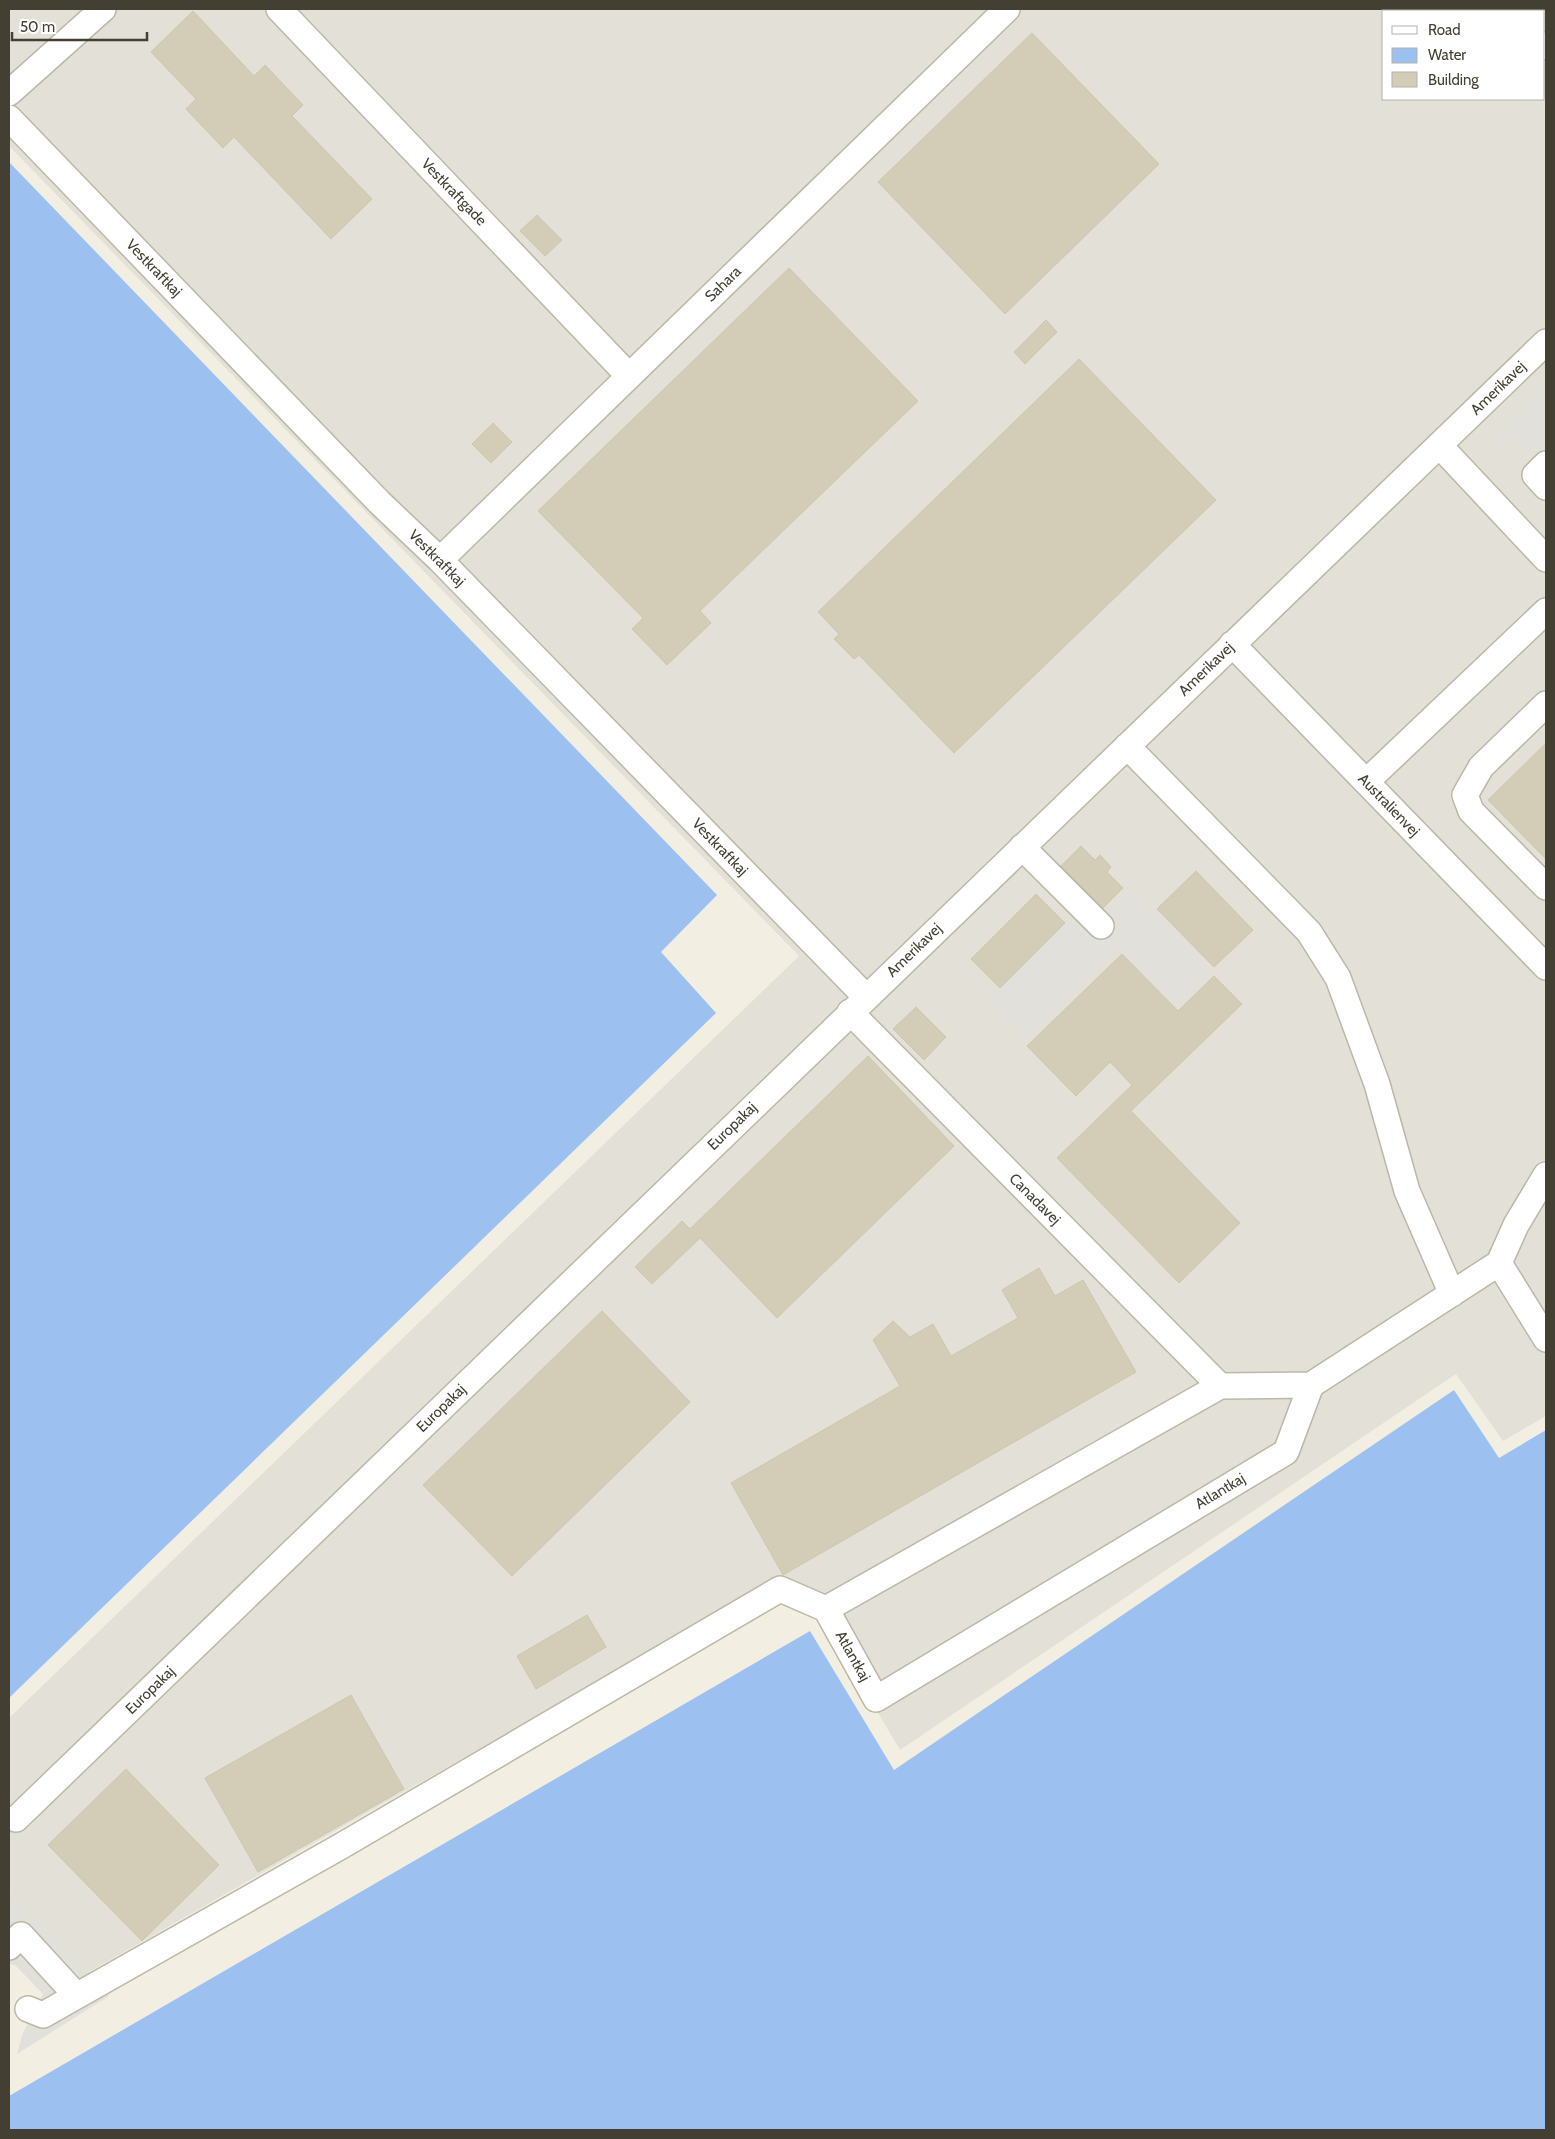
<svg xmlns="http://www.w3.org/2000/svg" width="1555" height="2139" viewBox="0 0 1555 2139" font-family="Cabin,sans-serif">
<rect width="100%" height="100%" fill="#f2efe2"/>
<path fill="#e3e0d8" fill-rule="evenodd" d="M 9,9 L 1546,9 L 1546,1416 L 1503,1441 L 1456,1374 L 900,1750 L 818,1612 L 783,1575 L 89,1972 L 9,1892 L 9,1718 L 799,956 L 9,146 ZM 1384,11 L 1544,11 L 1544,99 L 1384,99 Z"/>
<path fill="#e2e0db" d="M 1546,385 L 1546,443 L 1539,450 L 1490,438 Z
M 1131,889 L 1210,969 L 1174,1004 L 1119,949 L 1028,1039 L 989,1000 L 1088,902 L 1102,917 Z
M 9,1892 L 89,1972 L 109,1996 L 17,2054 L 22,2035 L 43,1994 L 15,1965 L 9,1964 Z"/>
<path fill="#9cc1f1" d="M 9,162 L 717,895 L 661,952 L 716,1013 L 9,1698 Z
M 1454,1390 L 1499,1458 L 1546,1430 L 1546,2130 L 9,2130 L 9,2096 L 810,1631 L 894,1770 Z"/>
<path fill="#d3cdb7" stroke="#cec6ab" d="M 193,11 L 254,76 L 265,65 L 303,105 L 292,116 L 372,199 L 331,239 L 234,137 L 223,148 L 186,109 L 196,99 L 151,52 Z
M 1032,33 L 1159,164 L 1005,314 L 878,182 Z
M 537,215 L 562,240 L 545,256 L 520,231 Z
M 789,268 L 918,401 L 700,611 L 711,623 L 667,665 L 632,629 L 643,618 L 538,511 Z
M 1046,320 L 1057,332 L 1025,364 L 1014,352 Z
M 1079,359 L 1216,500 L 954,753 L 859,655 L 854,659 L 834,639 L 839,634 L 818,612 Z
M 493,423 L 512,442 L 491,463 L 472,444 Z
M 1546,743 L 1546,859 L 1488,800 Z
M 1081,846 L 1095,860 L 1100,855 L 1111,867 L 1107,872 L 1123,888 L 1103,908 L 1061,866 Z
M 1196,871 L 1253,930 L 1214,967 L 1157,909 Z
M 1036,894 L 1065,923 L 1000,988 L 971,959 Z
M 1122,954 L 1178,1011 L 1214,976 L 1242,1004 L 1131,1111 L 1240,1223 L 1179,1283 L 1057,1158 L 1132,1085 L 1110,1062 L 1076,1096 L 1027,1046 Z
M 916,1007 L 946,1037 L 924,1060 L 893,1029 Z
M 868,1056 L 954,1146 L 777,1318 L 700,1238 L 652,1284 L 635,1267 L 682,1221 L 690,1229 Z
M 1039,1268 L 1055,1296 L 1083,1280 L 1136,1372 L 783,1575 L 731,1483 L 900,1386 L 873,1340 L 893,1321 L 910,1337 L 933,1324 L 951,1356 L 1018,1318 L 1002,1290 Z
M 602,1311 L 690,1402 L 512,1576 L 423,1485 Z
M 587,1615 L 606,1647 L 536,1689 L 517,1656 Z
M 351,1695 L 404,1789 L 258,1872 L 205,1778 Z
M 126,1769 L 219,1865 L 142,1941 L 48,1845 Z"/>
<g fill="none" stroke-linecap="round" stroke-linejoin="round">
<defs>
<path id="minor" d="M 279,9 L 629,376
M 1509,9 L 1512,11
M 1544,45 L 1546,47
M 9,93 L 103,9
M 9,118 L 379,502 L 440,560 L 866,997
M 1439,445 L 1546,559
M 1546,464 L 1535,475 L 1546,487
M 440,560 L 1007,9
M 1232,644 L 1546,967
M 1546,704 L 1481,767 L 1465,795 L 1471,811 L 1546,887
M 1127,746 L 1309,932 L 1338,978 L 1377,1084 L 1407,1191 L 1452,1294
M 1366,782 L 1546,611
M 1022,847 L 1101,926
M 850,1012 L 1220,1386
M 1499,1263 L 1516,1225 L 1546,1175
M 1311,1385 L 1286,1452 L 876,1699 L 826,1609 L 1220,1386 L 1311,1385 L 1499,1263 L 1546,1339
M 16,1819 L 1546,342
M 9,1947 L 21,1935 L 76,1995
M 28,2009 L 43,2015 L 343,1845 L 780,1589 L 826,1609"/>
</defs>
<use href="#minor" stroke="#bdb8a5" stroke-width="28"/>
<use href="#minor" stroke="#fff" stroke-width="25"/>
</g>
<g text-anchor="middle" stroke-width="4" stroke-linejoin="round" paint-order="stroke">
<g font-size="15" fill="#433f33" stroke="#fff">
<text transform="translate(454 192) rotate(46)" y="5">Vestkraftgade</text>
<text transform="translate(154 268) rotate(46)" y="5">Vestkraftkaj</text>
<text transform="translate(723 284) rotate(-44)" y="5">Sahara</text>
<text transform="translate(1498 388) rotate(-44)" y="5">Amerikavej</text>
<text transform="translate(437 558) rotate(45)" y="5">Vestkraftkaj</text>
<text transform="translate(1206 669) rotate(-44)" y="5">Amerikavej</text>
<text transform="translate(1389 805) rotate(46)" y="5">Australienvej</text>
<text transform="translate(720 847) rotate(46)" y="5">Vestkraftkaj</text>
<text transform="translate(914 950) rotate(-44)" y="5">Amerikavej</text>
<text transform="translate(732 1126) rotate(-44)" y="5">Europakaj</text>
<text transform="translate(1035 1199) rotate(45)" y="5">Canadavej</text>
<text transform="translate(441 1408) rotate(-44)" y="5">Europakaj</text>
<text transform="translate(1220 1491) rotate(-31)" y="5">Atlantkaj</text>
<text transform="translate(853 1656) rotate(61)" y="5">Atlantkaj</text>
<text transform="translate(150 1690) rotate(-44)" y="5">Europakaj</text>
</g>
</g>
<rect width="1555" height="2139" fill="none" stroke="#433f33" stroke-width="20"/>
<rect x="1382" y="10" width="162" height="90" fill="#ffffff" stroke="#b4b2ad"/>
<rect x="1392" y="26" width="25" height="8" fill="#ffffff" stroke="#b4b2ad"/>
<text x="1428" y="35" font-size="15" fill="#433f33">Road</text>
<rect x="1392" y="48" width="25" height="15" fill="#9cc1f1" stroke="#b4b2ad"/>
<text x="1428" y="60" font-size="15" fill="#433f33">Water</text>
<rect x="1392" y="72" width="25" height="15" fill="#d3cdb7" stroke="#b4b2ad"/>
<text x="1428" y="85" font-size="15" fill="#433f33">Building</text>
<path d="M12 32v8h135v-8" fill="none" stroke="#433f33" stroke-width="2.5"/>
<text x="20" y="32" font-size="15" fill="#433f33" stroke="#ffffff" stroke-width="4" paint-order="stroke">50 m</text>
</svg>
